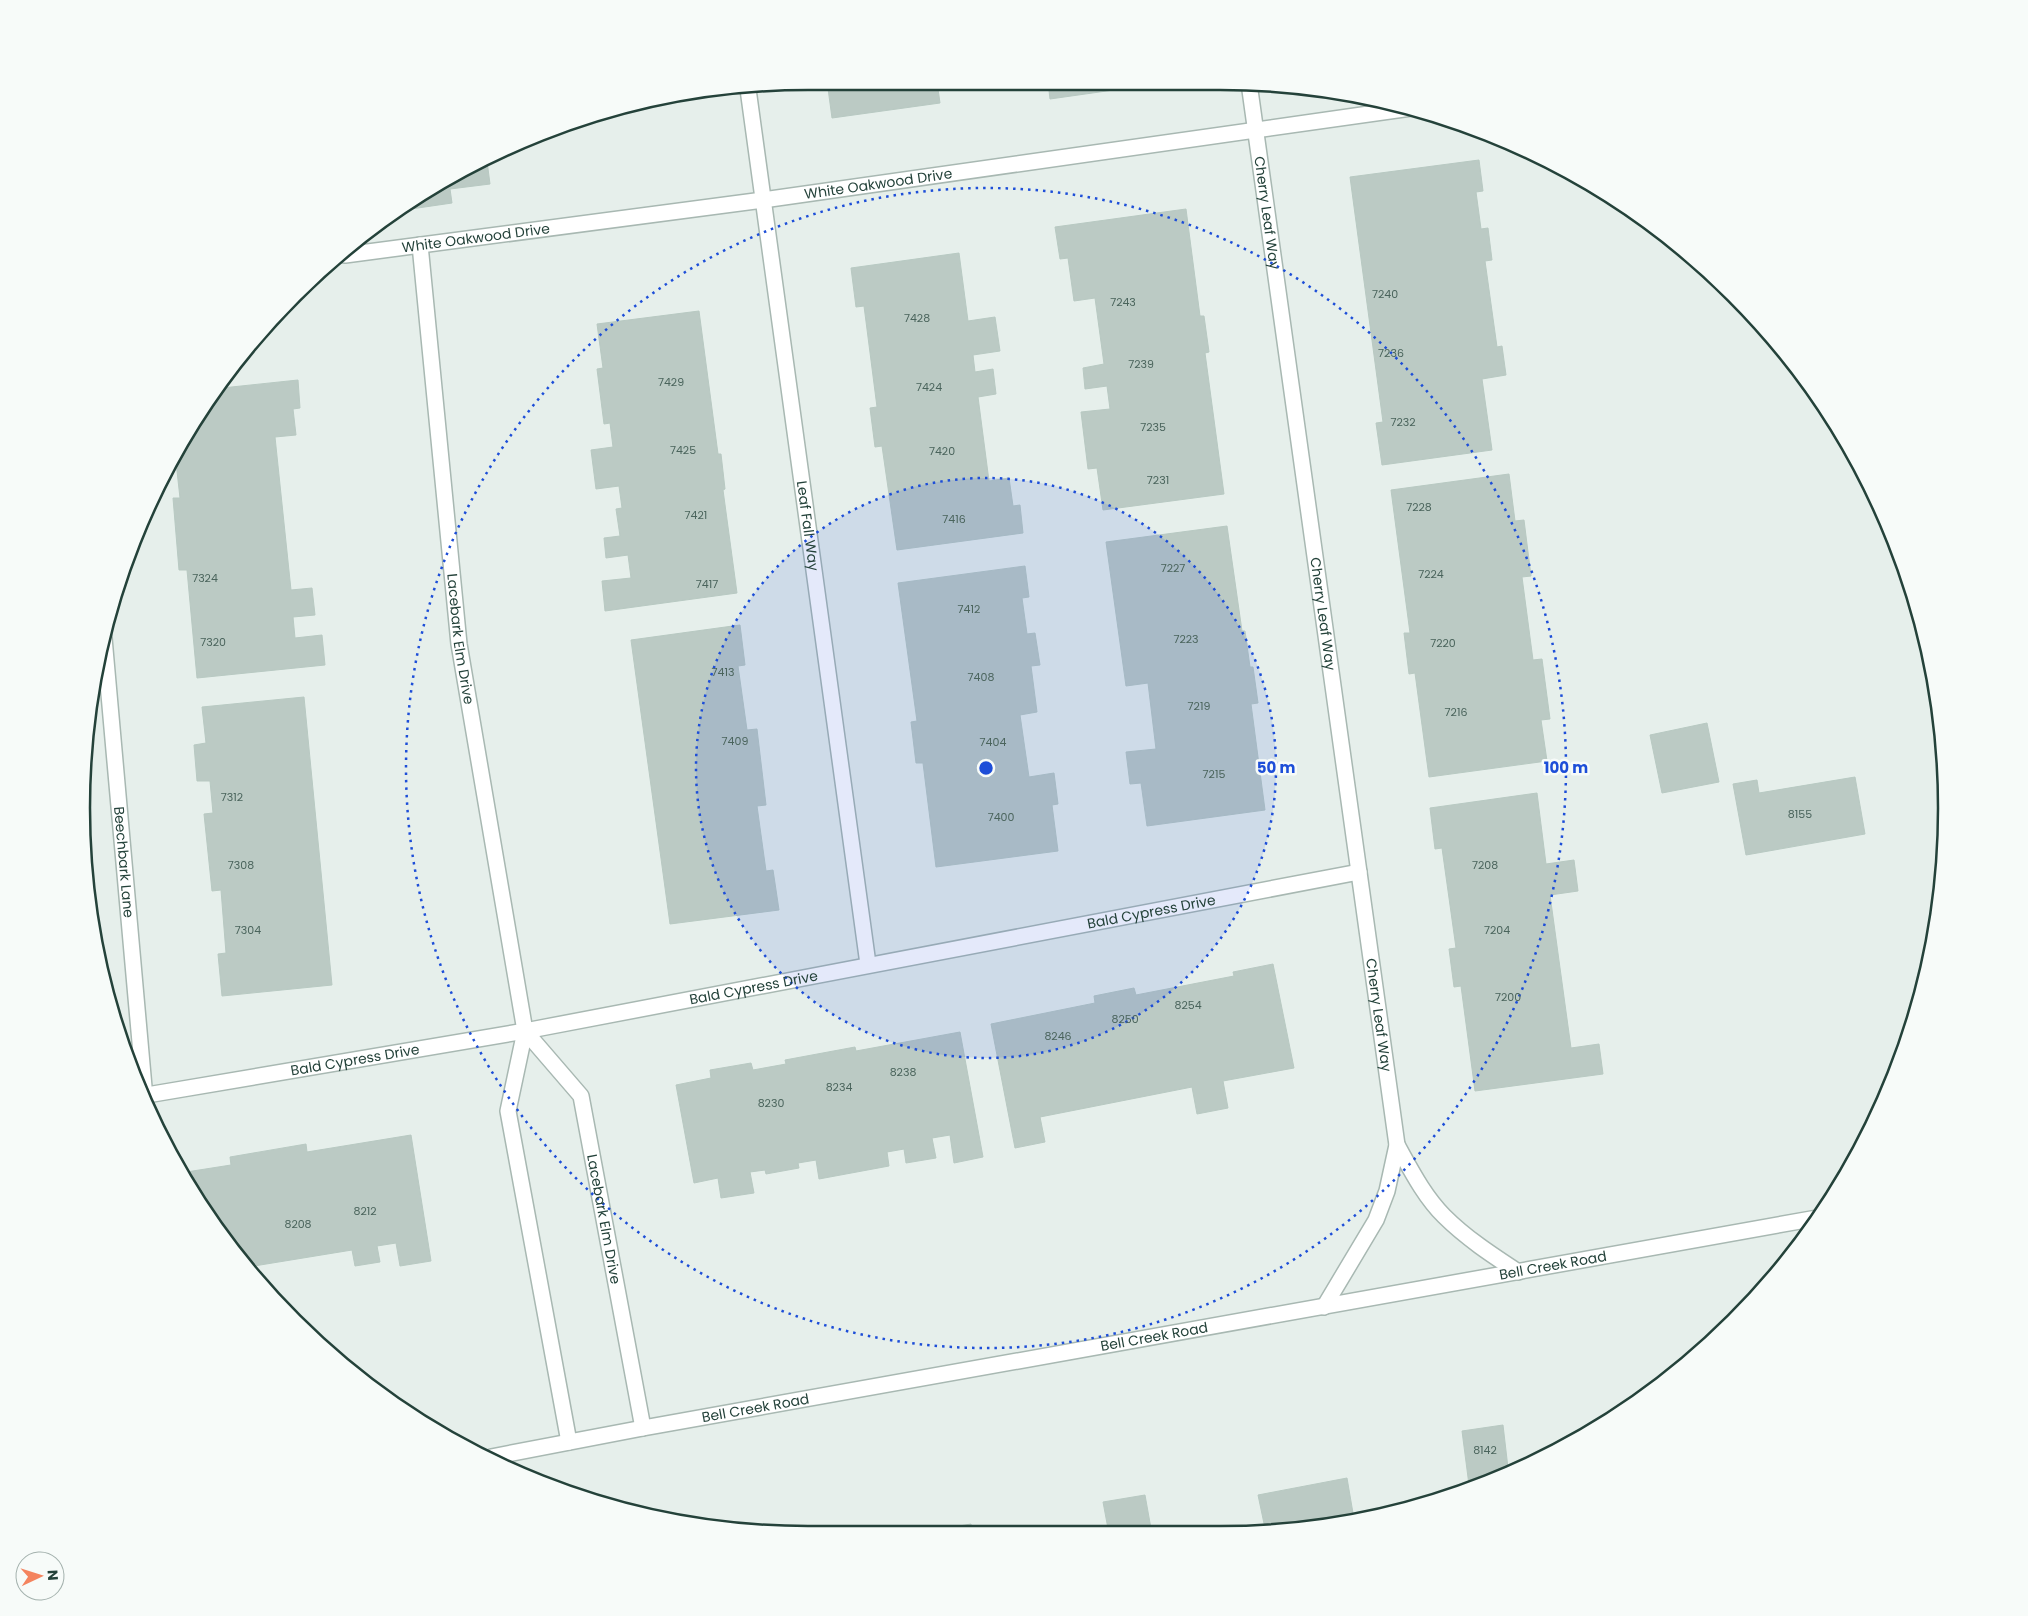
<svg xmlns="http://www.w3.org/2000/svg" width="2028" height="1616" viewBox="0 0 2028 1616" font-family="Poppins,sans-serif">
<rect width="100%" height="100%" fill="#e6efeb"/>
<path fill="#bbcac4" stroke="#b8c9c2" d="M 827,81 L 937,82 L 940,103 L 832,118 Z
M 1048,82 L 1170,82 L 1050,99 Z
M 1479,160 L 1483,191 L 1476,192 L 1481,229 L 1488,228 L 1492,260 L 1485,261 L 1497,347 L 1502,346 L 1506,375 L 1482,379 L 1492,450 L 1382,465 L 1376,423 L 1383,422 L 1350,177 Z
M 487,161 L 490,184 L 450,189 L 452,203 L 404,210 L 445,178 Z
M 1186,209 L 1200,316 L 1204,316 L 1209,352 L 1205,353 L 1224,494 L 1103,510 L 1097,468 L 1088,469 L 1081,412 L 1110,409 L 1107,386 L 1085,389 L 1083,368 L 1104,364 L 1095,298 L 1074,301 L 1068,258 L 1060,259 L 1055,227 Z
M 959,253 L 968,321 L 995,317 L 1000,351 L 973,355 L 975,372 L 993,369 L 996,394 L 978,397 L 989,481 L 1009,478 L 1013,506 L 1020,505 L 1023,533 L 897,550 L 882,446 L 875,447 L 870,408 L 877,407 L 864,306 L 856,307 L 851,268 Z
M 699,311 L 718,454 L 721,454 L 725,489 L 723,490 L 737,593 L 605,611 L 602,581 L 631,578 L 628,555 L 606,558 L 604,538 L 620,536 L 616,509 L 622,508 L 619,486 L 596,489 L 591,450 L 613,447 L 610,423 L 604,424 L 597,369 L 603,368 L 597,324 Z
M 298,380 L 300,408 L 293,409 L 296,435 L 275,437 L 291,590 L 312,588 L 315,615 L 293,617 L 295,638 L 322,635 L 325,665 L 197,678 L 187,570 L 179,570 L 173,498 L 180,498 L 175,453 L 179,444 L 222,388 Z
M 1509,474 L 1515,521 L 1524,520 L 1531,576 L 1522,577 L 1533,660 L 1542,659 L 1550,719 L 1541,720 L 1547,761 L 1429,777 L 1415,673 L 1409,674 L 1404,633 L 1410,633 L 1391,490 Z
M 1227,526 L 1242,631 L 1245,631 L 1250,667 L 1253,667 L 1258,703 L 1251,704 L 1265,810 L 1147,826 L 1141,783 L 1130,784 L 1126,752 L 1156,749 L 1148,683 L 1126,686 L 1106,542 Z
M 1025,566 L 1029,597 L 1022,598 L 1027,634 L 1035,633 L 1040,665 L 1031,666 L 1037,712 L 1020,715 L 1029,777 L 1054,773 L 1058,804 L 1052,805 L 1058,851 L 936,867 L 923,763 L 916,763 L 911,722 L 917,721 L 898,583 Z
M 740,625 L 745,665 L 738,666 L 747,730 L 757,729 L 766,805 L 757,806 L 766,871 L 773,870 L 779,910 L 670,924 L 631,640 Z
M 304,697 L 332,985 L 222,996 L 218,954 L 226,953 L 221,890 L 212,891 L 204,814 L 213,813 L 210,781 L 197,781 L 194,745 L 206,743 L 202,707 Z
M 1707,723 L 1719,782 L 1662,793 L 1650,735 Z
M 1855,777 L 1865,834 L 1746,855 L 1733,784 L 1757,780 L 1759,793 Z
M 1537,793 L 1546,864 L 1574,860 L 1578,891 L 1550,895 L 1571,1048 L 1599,1044 L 1603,1074 L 1475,1091 L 1461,986 L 1454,987 L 1449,949 L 1456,948 L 1442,848 L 1435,849 L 1430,808 Z
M 1273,964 L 1294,1068 L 1223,1081 L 1228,1108 L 1197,1114 L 1192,1087 L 1040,1117 L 1045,1142 L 1015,1148 L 991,1024 L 1095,1003 L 1094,996 L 1134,988 L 1136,995 L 1234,976 L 1233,972 Z
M 960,1032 L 983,1157 L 954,1163 L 950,1135 L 932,1138 L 936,1158 L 906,1163 L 904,1149 L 887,1152 L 889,1166 L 819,1179 L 816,1160 L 798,1163 L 799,1168 L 766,1174 L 765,1170 L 750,1172 L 754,1193 L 721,1198 L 718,1178 L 694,1183 L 676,1085 L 711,1078 L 710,1070 L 751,1063 L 753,1070 L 786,1064 L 785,1060 L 855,1047 L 856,1051 Z
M 411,1135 L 431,1261 L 400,1266 L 396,1243 L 377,1246 L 380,1262 L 355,1266 L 352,1250 L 248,1267 L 180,1173 L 231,1165 L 230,1157 L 306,1144 L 307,1152 Z
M 1503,1425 L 1508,1468 L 1469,1485 L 1462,1431 Z
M 1347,1478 L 1354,1519 L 1266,1533 L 1258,1495 Z
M 1145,1495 L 1152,1534 L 1109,1534 L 1103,1502 Z
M 971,1524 L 973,1534 L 930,1534 L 930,1531 Z
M 1214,1529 L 1214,1533 L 1186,1533 Z"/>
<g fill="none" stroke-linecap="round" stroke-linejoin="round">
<defs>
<g id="minor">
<path id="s1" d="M 1249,83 L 1397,1145 L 1387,1191 L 1376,1220 L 1324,1307"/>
<path id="s2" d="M 748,89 L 868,964"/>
<path id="s3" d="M 420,245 L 459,644 L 525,1031 L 508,1111 L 569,1442"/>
<path id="s4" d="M 345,255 L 763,200 L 1411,108"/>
<path id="s5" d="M 104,638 L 144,1087"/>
<path id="s6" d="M 525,1031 L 581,1096 L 643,1428"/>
<path id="s7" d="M 147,1095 L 525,1031 L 1359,872"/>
<path d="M 1397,1145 C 1411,1170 1424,1196 1444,1216 C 1466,1238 1492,1255 1518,1272"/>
<path id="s8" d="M 491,1457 L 643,1428 L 1817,1218"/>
</g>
</defs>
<use href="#minor" stroke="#a8b8b2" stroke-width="18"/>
<use href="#minor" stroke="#fff" stroke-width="15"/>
</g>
<circle cx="986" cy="768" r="290" fill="#1d4ed8" fill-opacity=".12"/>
<g fill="none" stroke="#1d4ed8" stroke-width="2.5" stroke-dasharray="2.5 5">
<circle cx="986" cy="768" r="290"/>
<circle cx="986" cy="768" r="580"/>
</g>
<g text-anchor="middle" stroke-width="5" stroke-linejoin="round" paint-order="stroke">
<g font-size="11" fill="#4a645c">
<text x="1385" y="298">7240</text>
<text x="1123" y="306">7243</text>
<text x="917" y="322">7428</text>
<text x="1391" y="357">7236</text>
<text x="1141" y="368">7239</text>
<text x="671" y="386">7429</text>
<text x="929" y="391">7424</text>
<text x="1403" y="426">7232</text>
<text x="1153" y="431">7235</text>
<text x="683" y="454">7425</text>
<text x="942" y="455">7420</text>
<text x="1158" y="484">7231</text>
<text x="1419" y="511">7228</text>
<text x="696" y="519">7421</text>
<text x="954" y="523">7416</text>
<text x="1173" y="572">7227</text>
<text x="1431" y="578">7224</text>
<text x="205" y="582">7324</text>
<text x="707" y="588">7417</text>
<text x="969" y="613">7412</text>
<text x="1186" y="643">7223</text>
<text x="213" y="646">7320</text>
<text x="1443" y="647">7220</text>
<text x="723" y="676">7413</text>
<text x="981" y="681">7408</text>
<text x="1199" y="710">7219</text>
<text x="1456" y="716">7216</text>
<text x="735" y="745">7409</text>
<text x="993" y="746">7404</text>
<text x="1214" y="778">7215</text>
<text x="232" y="801">7312</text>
<text x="1800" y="818">8155</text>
<text x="1001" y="821">7400</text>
<text x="241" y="869">7308</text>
<text x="1485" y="869">7208</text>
<text x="248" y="934">7304</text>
<text x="1497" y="934">7204</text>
<text x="1508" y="1001">7200</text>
<text x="1188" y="1009">8254</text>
<text x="1125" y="1023">8250</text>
<text x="1058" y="1040">8246</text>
<text x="903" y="1076">8238</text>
<text x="839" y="1091">8234</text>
<text x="771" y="1107">8230</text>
<text x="365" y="1215">8212</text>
<text x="298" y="1228">8208</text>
<text x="1485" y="1454">8142</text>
</g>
<g font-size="14" fill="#24423a" stroke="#f7fbf9">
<text dy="5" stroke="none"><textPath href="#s4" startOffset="538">White Oakwood Drive</textPath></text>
<text dy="5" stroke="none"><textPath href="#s1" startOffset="131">Cherry Leaf Way</textPath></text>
<text dy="5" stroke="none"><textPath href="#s4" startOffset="132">White Oakwood Drive</textPath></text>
<text dy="5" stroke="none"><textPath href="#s2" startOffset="441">Leaf Fall Way</textPath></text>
<text dy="5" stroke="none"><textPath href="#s1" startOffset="536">Cherry Leaf Way</textPath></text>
<text dy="5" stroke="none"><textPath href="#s3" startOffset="396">Lacebark Elm Drive</textPath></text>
<text dy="5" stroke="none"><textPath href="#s5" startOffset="225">Beechbark Lane</textPath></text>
<text dy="5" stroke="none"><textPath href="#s7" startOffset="1021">Bald Cypress Drive</textPath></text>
<text dy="5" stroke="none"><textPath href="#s7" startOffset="616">Bald Cypress Drive</textPath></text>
<text dy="5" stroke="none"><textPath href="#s1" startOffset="941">Cherry Leaf Way</textPath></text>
<text dy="5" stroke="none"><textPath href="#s7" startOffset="211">Bald Cypress Drive</textPath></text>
<text dy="5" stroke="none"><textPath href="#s6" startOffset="211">Lacebark Elm Drive</textPath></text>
<text dy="5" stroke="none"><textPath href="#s8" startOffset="1079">Bell Creek Road</textPath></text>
<text dy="5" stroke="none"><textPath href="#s8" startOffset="674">Bell Creek Road</textPath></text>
<text dy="5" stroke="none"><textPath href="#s8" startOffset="269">Bell Creek Road</textPath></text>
</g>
</g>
<path d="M0 0H2028V1616H0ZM808 90H1220A718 718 0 0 1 1938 808V808A718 718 0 0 1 1220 1526H808A718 718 0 0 1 90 808V808A718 718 0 0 1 808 90Z" fill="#f7fbf9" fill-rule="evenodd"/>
<path fill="none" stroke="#24423a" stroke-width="2.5" d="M808 90H1220A718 718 0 0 1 1938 808V808A718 718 0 0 1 1220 1526H808A718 718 0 0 1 90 808V808A718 718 0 0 1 808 90Z"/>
<circle cx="986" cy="768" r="8" fill="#1d4ed8" stroke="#f7fbf9" stroke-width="2.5"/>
<g font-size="15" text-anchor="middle" font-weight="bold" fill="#1d4ed8" stroke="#f7fbf9" stroke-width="5" stroke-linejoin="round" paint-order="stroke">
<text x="1276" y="773">50 m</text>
<text x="1566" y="773">100 m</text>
</g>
<g transform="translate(40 1576) rotate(86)"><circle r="24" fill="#f7fbf9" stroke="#a3b1ad"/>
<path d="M0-4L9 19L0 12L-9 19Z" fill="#f4845f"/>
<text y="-8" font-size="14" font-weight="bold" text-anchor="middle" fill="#24423a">N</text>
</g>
</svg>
